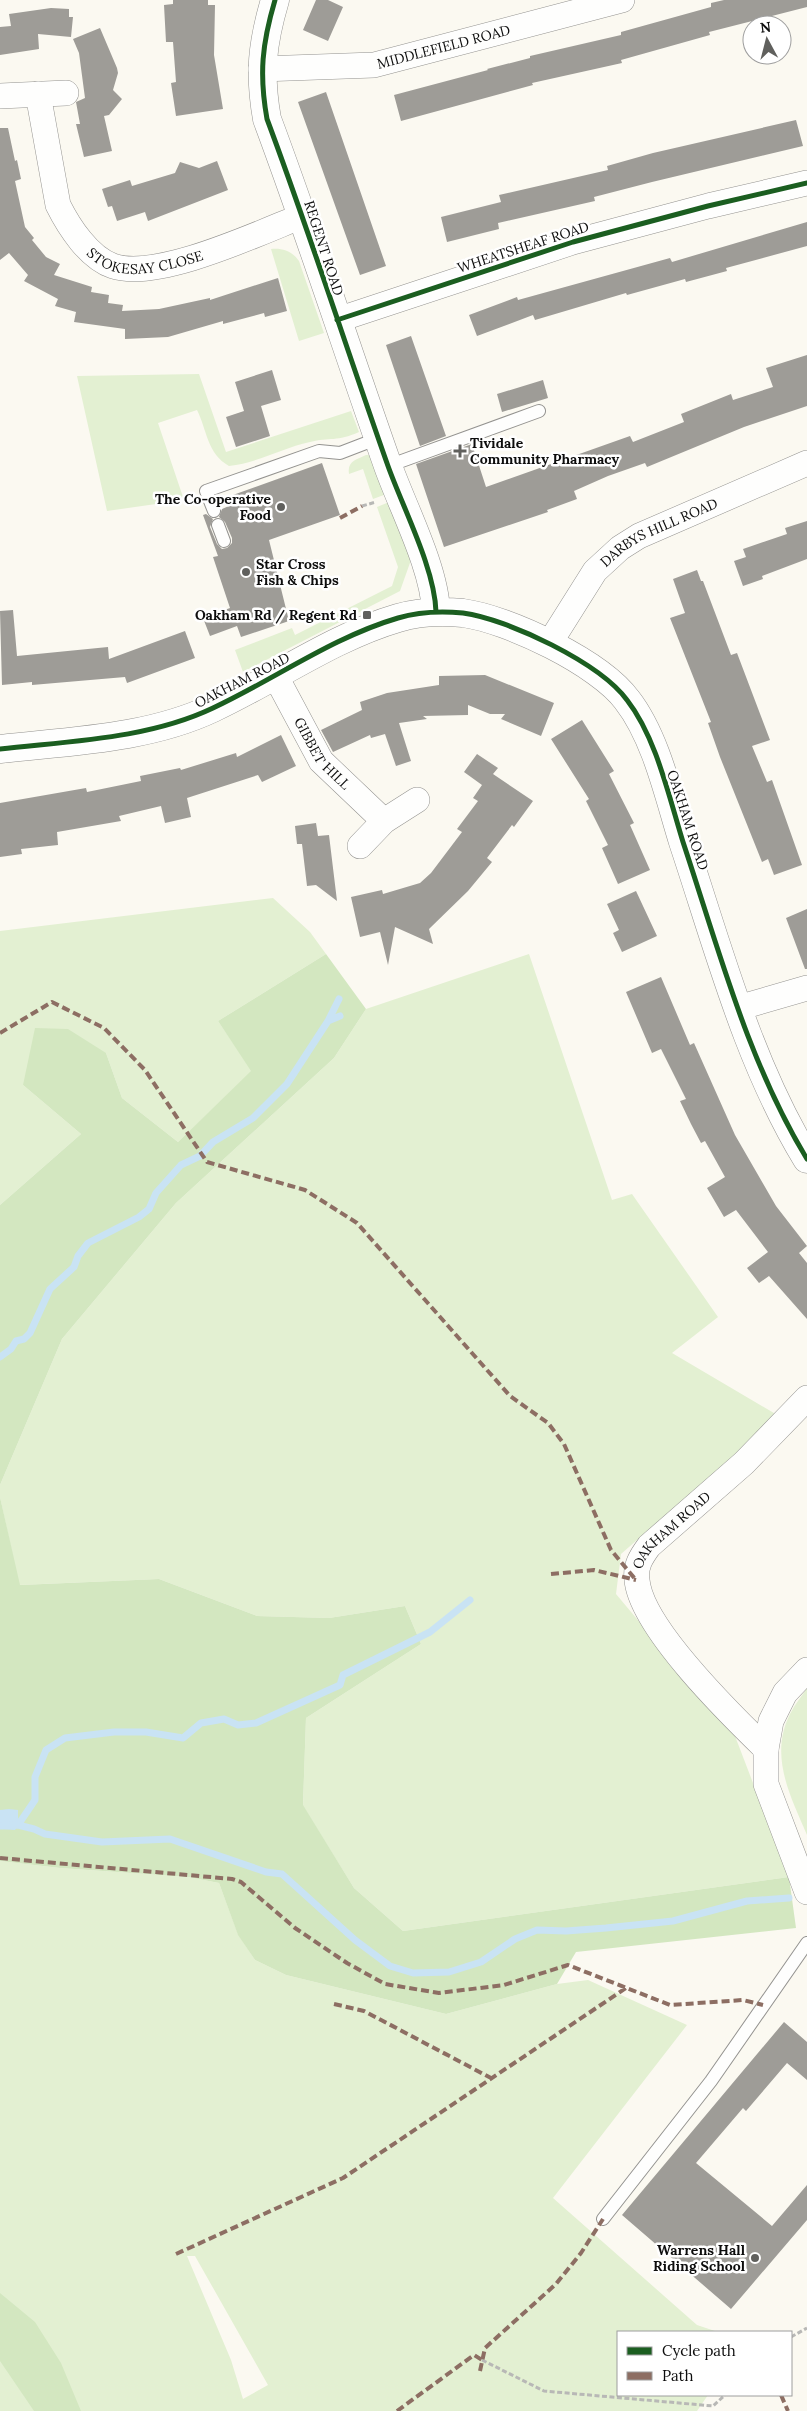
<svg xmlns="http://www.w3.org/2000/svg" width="807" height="2411" viewBox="0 0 807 2411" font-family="Lora,serif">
<rect width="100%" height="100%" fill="#fbf9f1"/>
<path fill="#e3f0d2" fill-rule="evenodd" d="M 271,249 C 283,248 292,251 299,261 L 324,333 L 299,341 Z
M 199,374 L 226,452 L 351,411 L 359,432 C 337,442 330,437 310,442 C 282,448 258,463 229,466 C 207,454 207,430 197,410 L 158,423 L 184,500 L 107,511 L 77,376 Z
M 366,455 L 371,455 L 392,492 L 373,499 L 363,469 L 349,474 C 347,461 356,460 366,455 Z
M 394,500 L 411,560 L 400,591 L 243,672 L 235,650 L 292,628 L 295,635 L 392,586 L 398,567 L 377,507 Z
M 273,898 L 310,932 L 326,954 L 218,1021 L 252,1071 L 178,1142 L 122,1098 L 106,1053 L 23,1085 L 81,1134 L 0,1205 L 0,931 Z
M 529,954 L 612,1200 L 632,1194 L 718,1317 L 672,1353 L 779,1416 L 621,1554 L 616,1594 L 735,1736 L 789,1877 L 403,1931 L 354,1888 L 303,1806 L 306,1718 L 421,1644 L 405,1606 L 329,1618 L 257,1616 L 159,1579 L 19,1585 L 0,1497 L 0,1485 L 62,1339 L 176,1203 L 334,1058 L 366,1009 Z
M 807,1688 L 807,1835 C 790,1795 769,1756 790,1714 C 795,1704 802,1696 807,1688 Z
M 0,1861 L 60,1868 L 188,1877 L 219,1883 L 238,1934 L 255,1960 L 286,1975 L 446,2014 L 557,1984 L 588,1980 L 687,2025 L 553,2198 L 697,2325 L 718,2332 L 618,2332 L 618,2395 L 708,2395 L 697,2411 L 0,2411 ZM 187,2256 L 195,2256 L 268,2385 L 243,2399 L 231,2360 Z"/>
<path fill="#d3e7c0" d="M 326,954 L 366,1009 L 334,1058 L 176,1203 L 62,1339 L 0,1485 L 0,1205 L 81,1134 L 23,1085 L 35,1028 L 68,1029 L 106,1053 L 122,1098 L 178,1142 L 251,1071 L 218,1021 Z
M 0,1497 L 20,1585 L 159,1579 L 257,1616 L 329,1618 L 405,1606 L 421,1644 L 306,1718 L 303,1805 L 354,1888 L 403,1931 L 789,1877 L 796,1928 L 576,1952 L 557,1984 L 446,2014 L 286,1975 L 255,1960 L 238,1935 L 219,1883 L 188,1877 L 60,1868 L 0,1861 Z
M 0,2293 L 35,2322 L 61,2363 L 81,2411 L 34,2411 L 0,2361 Z"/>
<path fill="#c9e3f4" d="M 9,1809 L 18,1810 L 18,1825 L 15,1830 L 0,1829 L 0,1810 Z"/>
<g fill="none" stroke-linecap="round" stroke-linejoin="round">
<path stroke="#c9e3f4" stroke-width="7" d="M 328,1021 L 339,999
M 0,1357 L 11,1349 L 16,1341 L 24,1339 L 30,1333 L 50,1289 L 74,1267 L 78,1256 L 88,1243 L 139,1217 L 149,1209 L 156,1193 L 181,1165 L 200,1156 L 213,1142 L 253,1118 L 287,1084 L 328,1021 L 340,1016
M 18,1825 L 34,1829 L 45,1834 L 102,1842 L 170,1839 L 266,1872 L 282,1874 L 355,1940 L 390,1966 L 413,1973 L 449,1972 L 481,1962 L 515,1939 L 537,1930 L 566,1931 L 606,1928 L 673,1921 L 747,1901 L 789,1898
M 0,1826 L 18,1825 L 35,1800 L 35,1777 L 46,1750 L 65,1738 L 114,1732 L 146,1732 L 183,1738 L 201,1723 L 224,1719 L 238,1725 L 256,1723 L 340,1685 L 343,1675 L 430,1632 L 470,1600"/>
</g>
<path fill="#9e9c97" d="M 173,0 L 208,0 L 208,5 L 215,5 L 214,55 L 223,109 L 176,116 L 171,83 L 176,82 L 173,42 L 166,42 L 164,5 L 173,4 Z
M 316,0 L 328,0 L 343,7 L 328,41 L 303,30 Z
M 724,0 L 807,0 L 807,7 L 709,32 L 710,35 L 621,60 L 622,63 L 532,83 L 533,85 L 401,121 L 394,95 L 488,70 L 487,69 L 530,58 L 530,56 L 621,35 L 621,32 L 711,7 L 711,3 Z
M 51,8 L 69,9 L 69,17 L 73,17 L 71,37 L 38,34 L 39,49 L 0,55 L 0,27 L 11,26 L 9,14 Z
M 100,28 L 117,68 L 118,73 L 113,90 L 122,99 L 109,115 L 104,116 L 112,151 L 84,157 L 76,124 L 80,124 L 76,102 L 85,98 L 79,53 L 73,39 Z
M 326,92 L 386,266 L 360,275 L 298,102 Z
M 796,120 L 803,146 L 652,182 L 594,197 L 595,201 L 498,223 L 499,229 L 447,242 L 441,217 L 501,202 L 499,195 L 608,170 L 607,166 L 653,153 Z
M 0,128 L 8,128 L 15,161 L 17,160 L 21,179 L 15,181 L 25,227 L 34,238 L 32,240 L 46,257 L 60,264 L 54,275 L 92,287 L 91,292 L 109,295 L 108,303 L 123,305 L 122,311 L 159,309 L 210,298 L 210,300 L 278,278 L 287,311 L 265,317 L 264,313 L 223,324 L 223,321 L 168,337 L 125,339 L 125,329 L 74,322 L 76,312 L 55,306 L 58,299 L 24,281 L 28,275 L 9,253 L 0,260 Z
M 217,161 L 228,190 L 148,221 L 145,212 L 117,221 L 112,206 L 108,207 L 102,189 L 130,180 L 132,186 L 175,173 L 180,162 L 199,168 Z
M 807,222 L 807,246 L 726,268 L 727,271 L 686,282 L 685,279 L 627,295 L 626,293 L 535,320 L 533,315 L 477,336 L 469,315 L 517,297 L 518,300 L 670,258 L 672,262 Z
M 411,336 L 446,436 L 420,446 L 386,345 Z
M 807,355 L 807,406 L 744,427 L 647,467 L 645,463 L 608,476 L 574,491 L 577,499 L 547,510 L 548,512 L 444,547 L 416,464 L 472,444 L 486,487 L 630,436 L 633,442 L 684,422 L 681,414 L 731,394 L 733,400 L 773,387 L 766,368 Z
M 272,370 L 281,400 L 261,406 L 270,436 L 236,447 L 226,417 L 244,411 L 235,382 Z
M 543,380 L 548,398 L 502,412 L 497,394 Z
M 322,463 L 340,515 L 269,540 L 289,621 L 241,637 L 237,626 L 210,636 L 203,618 L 230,608 L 213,557 L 218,556 L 203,515 L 206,514 L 213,519 L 210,527 L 217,544 L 222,549 L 227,548 L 232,543 L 232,538 L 225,522 L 219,517 L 222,509 L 236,503 L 233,495 Z
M 807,521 L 807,559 L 762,576 L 763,579 L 743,586 L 734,561 L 746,557 L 743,549 L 787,534 L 785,528 Z
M 697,570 L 701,581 L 703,581 L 731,655 L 737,653 L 770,740 L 752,746 L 767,782 L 772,780 L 802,865 L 774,875 L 768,859 L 762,862 L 720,757 L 708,723 L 711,722 L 670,618 L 685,613 L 673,579 Z
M 13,610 L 17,656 L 108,647 L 109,659 L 185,631 L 195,658 L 127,683 L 125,677 L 32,685 L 32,682 L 2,685 L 0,611 Z
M 485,675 L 554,703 L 541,736 L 501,719 L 505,714 L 490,714 L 468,705 L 468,715 L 423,716 L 427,719 L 399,723 L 411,761 L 396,766 L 385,734 L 371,738 L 370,735 L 333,752 L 321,730 L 362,710 L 360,702 L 387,693 L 439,685 L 439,676 Z
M 582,720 L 614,771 L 609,774 L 634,823 L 630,825 L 650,870 L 618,884 L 602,848 L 608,845 L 586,801 L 589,799 L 551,739 Z
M 281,735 L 296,766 L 262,782 L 258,775 L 187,798 L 191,817 L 165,823 L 161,806 L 119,816 L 121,821 L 57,832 L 58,845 L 21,849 L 22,854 L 0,857 L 0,803 L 86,788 L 87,792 L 141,781 L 140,776 L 180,768 L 181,770 L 236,753 L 237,757 Z
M 477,754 L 498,768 L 493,774 L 533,801 L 514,827 L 512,825 L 487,858 L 492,862 L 468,891 L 429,929 L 433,944 L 395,927 L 388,965 L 380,932 L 360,937 L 351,897 L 382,890 L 383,894 L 420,883 L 431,873 L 462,832 L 457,829 L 478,801 L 473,798 L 482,785 L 464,772 Z
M 316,823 L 318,836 L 329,835 L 337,901 L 316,885 L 307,886 L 302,844 L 297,844 L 295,826 Z
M 636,891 L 657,936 L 622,952 L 613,933 L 619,930 L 607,904 Z
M 807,909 L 807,969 L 805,969 L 786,918 Z
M 661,977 L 690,1045 L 694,1043 L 735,1135 L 776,1206 L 807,1246 L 799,1253 L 807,1263 L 807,1319 L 769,1276 L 759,1283 L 747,1268 L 768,1252 L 736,1210 L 724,1217 L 707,1188 L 725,1177 L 705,1141 L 701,1143 L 691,1124 L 680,1101 L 686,1099 L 661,1049 L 652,1053 L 626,992 Z
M 784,2022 L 807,2042 L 807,2080 L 787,2063 L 746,2111 L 743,2108 L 696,2163 L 772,2226 L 807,2185 L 807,2220 L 731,2309 L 622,2215 Z"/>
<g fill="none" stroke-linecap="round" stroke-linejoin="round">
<defs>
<path id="service" d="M 388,466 L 539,411
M 214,511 L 206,491 L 319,451 L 340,453 L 379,438
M 218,525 L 224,541
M 603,2219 L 711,2081 L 807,1943"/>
<g id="minor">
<path id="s1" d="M 261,69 L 374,65 L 622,0"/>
<path id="s2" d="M 38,94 L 58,205 C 69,227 89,258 113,266 C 157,281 259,233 302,216"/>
<path d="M 0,96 L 66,93"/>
<path d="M 337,320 L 573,242 L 708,206 L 807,183"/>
<path id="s3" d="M 549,644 L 595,571 L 620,548 L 639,536 L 807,463"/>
<path id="s4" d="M 275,675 L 321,761 L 384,821"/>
<path d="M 360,846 L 384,821 L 417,800"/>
<path d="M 738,1008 L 807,988"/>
<path d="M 807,1670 L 785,1693 L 771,1721 L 766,1749 L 766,1784 L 807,1892"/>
<path id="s5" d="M 766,1749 C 732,1716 641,1627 637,1580 C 635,1566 641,1557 649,1546 L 744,1463 L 807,1398"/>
</g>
<path id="tertiary" d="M 275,0 C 262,44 259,74 267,119 C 310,234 347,350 388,466 C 403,508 435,569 436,612
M 0,749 C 70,741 148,739 213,708 C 275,679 333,637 398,618 C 418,612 442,611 463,613 C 508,619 600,663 627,700 C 656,737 669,797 683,842 C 719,950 748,1062 807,1159"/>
</defs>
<use href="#service" stroke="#949390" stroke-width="14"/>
<use href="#minor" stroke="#949390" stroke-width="26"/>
<use href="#tertiary" stroke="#949390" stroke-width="29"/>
<path stroke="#b8b8b6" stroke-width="3" stroke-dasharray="5 2.5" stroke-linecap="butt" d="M 362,506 L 376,502
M 791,2337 L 807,2328
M 482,2360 L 544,2391 L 713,2406 L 725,2395"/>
<use href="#service" stroke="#fefefd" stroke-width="12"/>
<use href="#minor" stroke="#fefefd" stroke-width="25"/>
<use href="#tertiary" stroke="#fefefd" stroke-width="28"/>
<path stroke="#8d6e63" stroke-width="4" stroke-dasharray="8 4" stroke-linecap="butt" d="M 340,518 L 362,506
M 0,1033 L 52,1002 L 104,1028 L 145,1070 L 207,1162 L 305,1190 L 357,1223 L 510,1396 L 548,1423 L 564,1444 L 611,1550 L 636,1580
M 551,1574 L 594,1570 L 636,1580
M 0,1858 L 232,1879 L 241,1882 L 295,1928 L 347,1963 L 385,1984 L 439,1993 L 504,1985 L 568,1965 L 670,2005 L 743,2000 L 763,2005
M 334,2004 L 364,2011 L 491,2078
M 176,2254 L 343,2178 L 626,1988
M 480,2371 L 485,2348 L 556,2284 L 581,2253 L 603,2219
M 781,2395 L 788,2411
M 397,2411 L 474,2355 L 482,2360"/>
<defs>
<path id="cycleway" d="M 275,0 C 262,44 259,74 267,119 C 310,234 347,350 388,466 C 403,508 435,569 436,612
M 337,320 L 573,242 L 708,206 L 807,183
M 0,749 C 70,741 148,739 213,708 C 275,679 333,637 398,618 C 418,612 442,611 463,613 C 508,619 600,663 627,700 C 656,737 669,797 683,842 C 719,950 748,1062 807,1159"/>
</defs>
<use href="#cycleway" stroke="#fff" stroke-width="8"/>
<use href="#cycleway" stroke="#1b5e20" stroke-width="5"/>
</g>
<g fill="#60605d" stroke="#fff" stroke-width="2">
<path d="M457.5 443.5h5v5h5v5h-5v5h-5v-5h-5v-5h5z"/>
<circle cx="281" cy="507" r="5"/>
<circle cx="246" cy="572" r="5"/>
<rect x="362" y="610" width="10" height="10" rx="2.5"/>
<circle cx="755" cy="2258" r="5"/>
</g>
<g text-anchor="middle" stroke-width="5" stroke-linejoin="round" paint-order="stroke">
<g font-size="14" fill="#0d0d0d" stroke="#fff">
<text dy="5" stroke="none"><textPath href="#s1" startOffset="185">MIDDLEFIELD ROAD</textPath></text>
<text transform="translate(523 247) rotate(-18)" y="5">WHEATSHEAF ROAD</text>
<text dy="5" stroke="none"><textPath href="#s2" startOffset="228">STOKESAY CLOSE</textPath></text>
<text transform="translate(324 248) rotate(72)" y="5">REGENT ROAD</text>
<text dy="5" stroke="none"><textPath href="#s3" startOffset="162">DARBYS HILL ROAD</textPath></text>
<text transform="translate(242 680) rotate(-27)" y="5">OAKHAM ROAD</text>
<text dy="5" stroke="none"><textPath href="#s4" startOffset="92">GIBBET HILL</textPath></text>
<text transform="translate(688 820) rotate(72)" y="5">OAKHAM ROAD</text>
<text dy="5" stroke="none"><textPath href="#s5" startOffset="279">OAKHAM ROAD</textPath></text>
</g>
<g font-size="14" font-weight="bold" fill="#0d0d0d" stroke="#fff" text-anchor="end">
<text x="470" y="448" text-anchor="start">Tividale<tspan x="470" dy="16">Community Pharmacy</tspan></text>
<text x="271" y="504">The Co-operative<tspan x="271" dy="16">Food</tspan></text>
<text x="256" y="569" text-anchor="start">Star Cross<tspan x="256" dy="16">Fish &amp; Chips</tspan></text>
<text x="357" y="620">Oakham Rd / Regent Rd</text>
<text x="745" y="2255">Warrens Hall<tspan x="745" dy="16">Riding School</tspan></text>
</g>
</g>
<rect x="617" y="2331" width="175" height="65" fill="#ffffff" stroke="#9e9e9e"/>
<rect x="627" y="2347" width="25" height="8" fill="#1b5e20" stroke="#9e9e9e"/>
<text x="662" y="2356" font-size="15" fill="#0d0d0d">Cycle path</text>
<rect x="627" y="2372" width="25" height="8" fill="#8d6e63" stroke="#9e9e9e"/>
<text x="662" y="2381" font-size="15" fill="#0d0d0d">Path</text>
<g transform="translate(767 40) rotate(353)"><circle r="24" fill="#ffffff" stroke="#9e9e9e"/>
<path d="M0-4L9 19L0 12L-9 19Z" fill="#60605d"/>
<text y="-8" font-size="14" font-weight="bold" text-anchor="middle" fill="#0d0d0d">N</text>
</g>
</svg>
